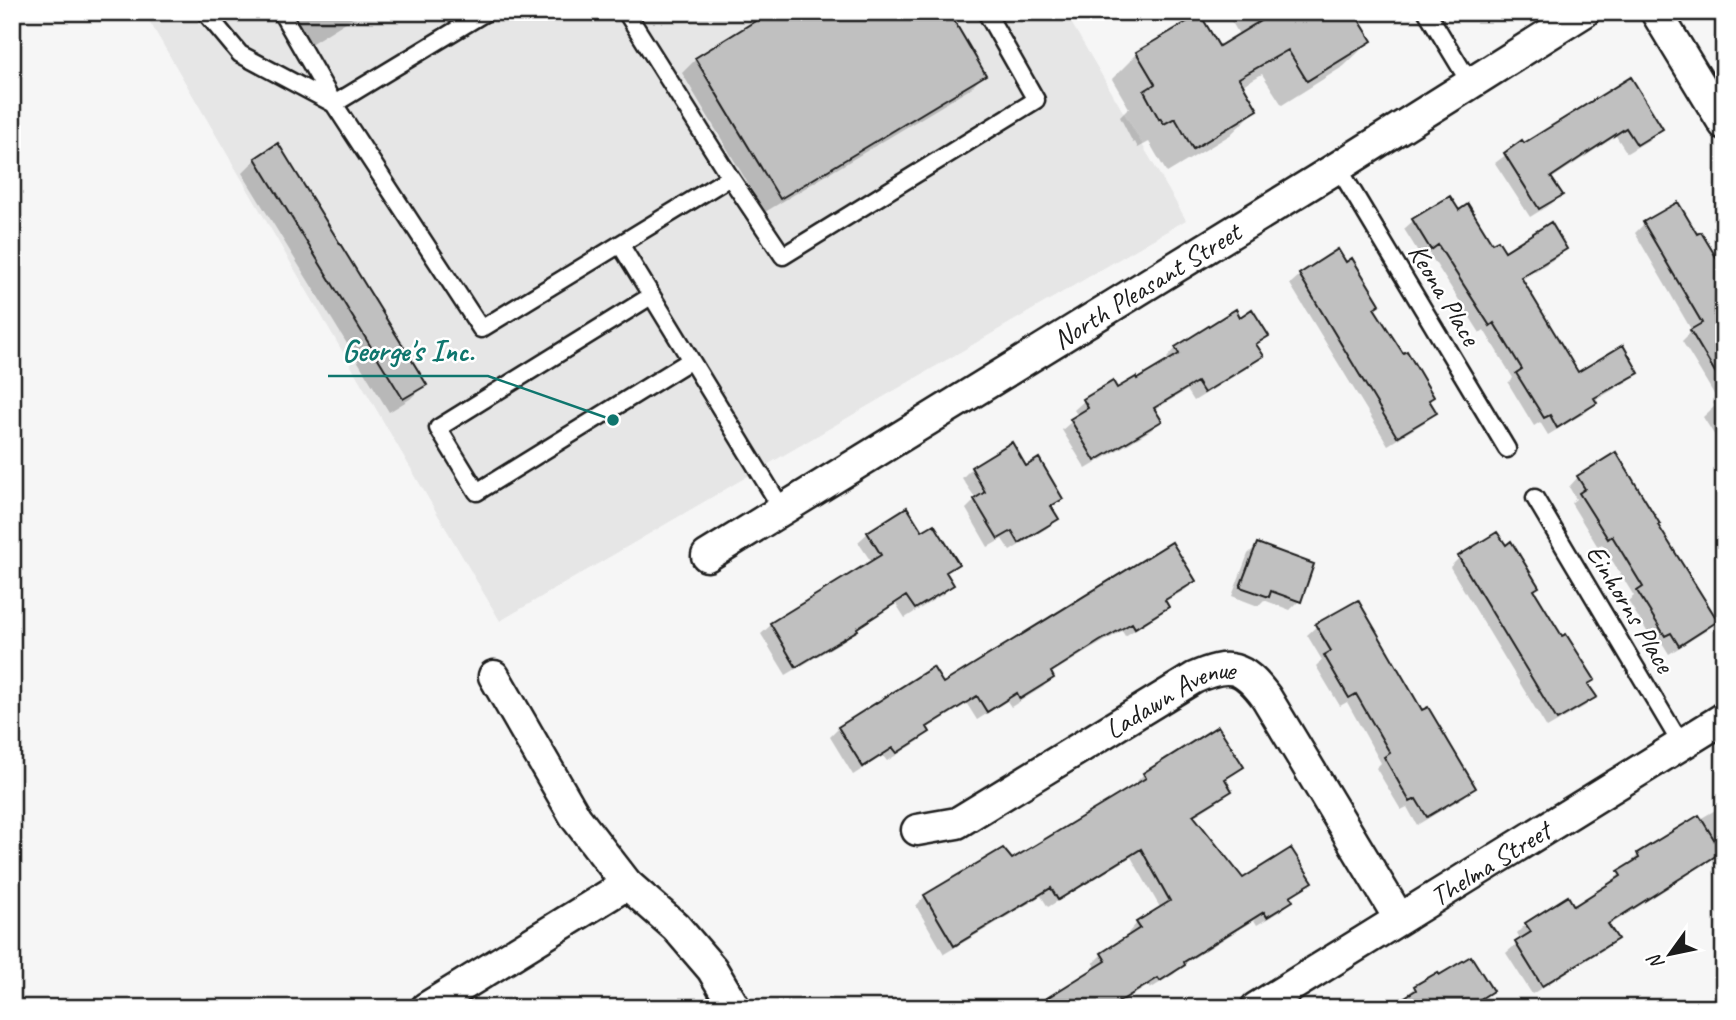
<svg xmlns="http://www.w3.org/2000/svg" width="1736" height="1020" viewBox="0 0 1736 1020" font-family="Caveat,sans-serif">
<rect width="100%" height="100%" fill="#f6f6f6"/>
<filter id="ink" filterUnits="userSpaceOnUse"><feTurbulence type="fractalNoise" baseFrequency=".0143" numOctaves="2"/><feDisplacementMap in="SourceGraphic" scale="14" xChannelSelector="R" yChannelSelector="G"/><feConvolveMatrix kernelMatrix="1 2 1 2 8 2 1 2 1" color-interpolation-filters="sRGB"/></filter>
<g filter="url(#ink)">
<path fill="#e6e6e6" d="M 144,12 L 1065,12 L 1186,220 L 500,621 Z"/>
<path fill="#0003" d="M 286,12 L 362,12 L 307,46 Z
M 774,12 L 984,75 L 970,89 L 765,212 L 682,73 L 696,59 Z
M 1226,12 L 1352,12 L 1370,41 L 1344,66 L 1282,105 L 1262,74 L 1241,86 L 1256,110 L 1230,135 L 1167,173 L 1149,142 L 1138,148 L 1135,142 L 1133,143 L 1120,117 L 1129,108 L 1112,79 L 1137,54 L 1199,16 L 1219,49 L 1240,36 Z
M 1631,79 L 1661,129 L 1652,138 L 1627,153 L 1616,136 L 1551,179 L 1561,194 L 1551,204 L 1530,217 L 1495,163 L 1522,143 L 1524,146 Z
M 256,159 L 424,385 L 410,399 L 389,412 L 242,173 Z
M 1678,204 L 1697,237 L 1724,273 L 1724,446 L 1722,447 L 1703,417 L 1715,406 L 1713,403 L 1717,399 L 1682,341 L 1692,331 L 1635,233 L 1644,224 Z
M 1458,213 L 1492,246 L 1504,254 L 1565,249 L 1556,258 L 1521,280 L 1578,375 L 1637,372 L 1628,381 L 1594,401 L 1595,403 L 1586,412 L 1548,435 L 1540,422 L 1534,426 L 1508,383 L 1513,378 L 1484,330 L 1480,333 L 1429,253 L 1422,258 L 1404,229 L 1413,221 Z
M 1345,264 L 1435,413 L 1425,422 L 1388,445 L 1290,284 L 1300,275 Z
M 1239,319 L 1267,336 L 1255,346 L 1261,356 L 1252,365 L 1194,401 L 1187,390 L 1154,410 L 1160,421 L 1151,430 L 1086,469 L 1062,430 L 1078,416 L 1074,410 L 1084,401 L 1112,383 L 1117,391 L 1137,382 L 1170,362 L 1167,358 L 1176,348 Z
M 1011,445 L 1026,468 L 1061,498 L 1050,509 L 1057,519 L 1047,528 L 1010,551 L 1002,539 L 988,547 L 966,509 L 976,499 L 962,478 L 972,468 Z
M 1616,454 L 1656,526 L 1716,621 L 1707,630 L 1669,654 L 1661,641 L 1655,644 L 1628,601 L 1634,596 L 1602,544 L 1598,547 L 1571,503 L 1576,499 L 1569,487 L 1578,477 Z
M 868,533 L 921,533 L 956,563 L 945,574 L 952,585 L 943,594 L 905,618 L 896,604 L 854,631 L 846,639 L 786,675 L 761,634 L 771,625 L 872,563 L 858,542 Z
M 1257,545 L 1299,601 L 1290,610 L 1264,600 L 1258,606 L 1232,596 L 1248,554 Z
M 1459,558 L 1532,591 L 1561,639 L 1592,680 L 1587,685 L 1594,696 L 1585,706 L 1547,728 L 1450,567 Z
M 1194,581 L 1185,590 L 1164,602 L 1167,606 L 1157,616 L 1125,636 L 1122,631 L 1089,650 L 1050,674 L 1052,677 L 1043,687 L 1011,707 L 1007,701 L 977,720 L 967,704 L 926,729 L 928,732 L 919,741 L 887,761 L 883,756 L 853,775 L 830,737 L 839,728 Z
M 1317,626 L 1421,713 L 1474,788 L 1464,797 L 1417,825 L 1407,807 L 1401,810 L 1376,768 L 1381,763 L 1347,702 L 1340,706 L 1316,666 L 1322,660 L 1307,635 Z
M 1242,767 L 1224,781 L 1229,790 L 1220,800 L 1193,817 L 1242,880 L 1310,882 L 1290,898 L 1291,901 L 1282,910 L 1257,925 L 1254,920 L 1184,964 L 1174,974 L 1150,989 L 1148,986 L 1112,1008 L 1035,1008 L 1097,969 L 1093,963 L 1102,954 L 1130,936 L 1128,933 L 1137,923 L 1161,909 L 1131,857 L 1048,907 L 1041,896 L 944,954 L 916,906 L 925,896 L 1003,850 L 1012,861 L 1136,786 L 1135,783 L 1144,774 Z
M 1724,805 L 1724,852 L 1608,926 L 1616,939 L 1606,948 L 1532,994 L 1506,953 L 1521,940 L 1517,933 L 1526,924 L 1573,908 L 1611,885 L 1610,882 L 1630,866 L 1629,864 L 1638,855 Z
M 1437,974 L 1439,977 L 1491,991 L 1469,1008 L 1391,1008 L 1415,988 Z"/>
<path fill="#c0c0c0" stroke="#1c1c1c" stroke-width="2" d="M 770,12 L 949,12 L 986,75 L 780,199 L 695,58 Z
M 1275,12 L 1354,12 L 1372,41 L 1307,81 L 1288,50 L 1239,78 L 1258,110 L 1193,149 L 1175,118 L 1164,124 L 1160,118 L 1159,119 L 1144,91 L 1155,84 L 1136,52 L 1200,14 L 1219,46 Z
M 1631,77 L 1663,129 L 1637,145 L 1626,128 L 1584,155 L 1551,177 L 1563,195 L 1539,209 L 1504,153 L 1522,140 L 1524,143 Z
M 278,143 L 427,385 L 403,399 L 255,158 Z
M 1450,196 L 1459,210 L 1468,204 L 1492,243 L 1498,240 L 1505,251 L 1551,222 L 1567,249 L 1521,277 L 1578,372 L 1623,345 L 1639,373 L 1594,398 L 1597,403 L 1557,428 L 1550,415 L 1544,418 L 1516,373 L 1522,369 L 1494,323 L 1490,326 L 1438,245 L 1431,250 L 1412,219 Z
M 1678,202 L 1697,234 L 1701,232 L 1724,270 L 1724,387 L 1690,330 L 1702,323 L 1643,222 Z
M 1338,249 L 1346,262 L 1352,258 L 1380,304 L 1374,308 L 1403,353 L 1407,351 L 1434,397 L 1429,400 L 1437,413 L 1397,437 L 1299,274 Z
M 1236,309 L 1240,317 L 1252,309 L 1269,336 L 1256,344 L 1264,356 L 1204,393 L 1197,382 L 1154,408 L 1162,421 L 1095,461 L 1070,419 L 1088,408 L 1083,399 L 1113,381 L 1117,388 L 1136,377 L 1137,379 L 1179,354 L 1175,347 Z
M 1012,442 L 1026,466 L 1039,458 L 1063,499 L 1051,506 L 1059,519 L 1019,543 L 1012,531 L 998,539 L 974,499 L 985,492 L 971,467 Z
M 1616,452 L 1660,524 L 1658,525 L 1718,621 L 1679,646 L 1671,633 L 1665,636 L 1637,591 L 1643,587 L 1612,536 L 1608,539 L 1579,493 L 1585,489 L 1577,476 Z
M 907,507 L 922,531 L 934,524 L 959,564 L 946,572 L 954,585 L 915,609 L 906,596 L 857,628 L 858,630 L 796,667 L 770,623 L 881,555 L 867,532 Z
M 1497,532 L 1506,545 L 1511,541 L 1539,587 L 1534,590 L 1562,636 L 1566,634 L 1595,680 L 1588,684 L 1597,697 L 1557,720 L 1458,556 Z
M 1172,542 L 1196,581 L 1165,600 L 1169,607 L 1135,628 L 1132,623 L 1100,641 L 1051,672 L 1054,678 L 1020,699 L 1017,693 L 987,712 L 977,696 L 927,727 L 930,732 L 897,753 L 893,748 L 863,767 L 838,727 L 933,667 L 943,683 Z
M 1257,543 L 1314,564 L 1301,602 L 1271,591 L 1269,597 L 1240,587 Z
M 1358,600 L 1422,710 L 1428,707 L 1476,788 L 1427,817 L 1416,799 L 1410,802 L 1384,757 L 1390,753 L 1356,694 L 1349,698 L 1324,655 L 1331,651 L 1315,624 Z
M 1218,726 L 1244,767 L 1225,779 L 1232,791 L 1193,815 L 1243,878 L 1291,848 L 1313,882 L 1290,896 L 1293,901 L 1267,917 L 1264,912 L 1184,962 L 1185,965 L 1160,981 L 1158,978 L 1109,1008 L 1031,1008 L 1106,961 L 1101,953 L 1140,928 L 1136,922 L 1170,901 L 1141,849 L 1058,900 L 1051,888 L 954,946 L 924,895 L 1003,848 L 1012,859 L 1146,778 L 1143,773 Z
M 1699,815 L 1722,852 L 1608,924 L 1618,939 L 1542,986 L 1515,942 L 1531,932 L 1525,923 L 1568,896 L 1574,906 L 1621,876 L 1618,871 L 1639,858 L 1637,853 Z
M 1471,956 L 1493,991 L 1466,1008 L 1387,1008 L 1416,990 L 1414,986 L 1438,972 L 1439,975 Z"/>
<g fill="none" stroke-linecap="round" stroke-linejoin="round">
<defs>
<path id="lane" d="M 205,12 L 240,54 L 334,104 L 481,329 L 730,177
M 281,12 L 334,104 L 486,12
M 626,12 L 730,177 L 783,256 L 1036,100 L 986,12
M 1427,12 L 1470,83
M 1338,167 L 1507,449
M 620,244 L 782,509
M 651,296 L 438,428 L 477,492 L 691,360
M 1535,498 L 1681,744"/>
<g id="street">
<path d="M 1656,12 L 1724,124"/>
<path id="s1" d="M 707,556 L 1338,167 L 1584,12"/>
<path d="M 494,676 L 576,818 L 627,884 L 676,927 L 712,969 L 735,1008"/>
<path id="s2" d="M 917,830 L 957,823 L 1194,678 C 1229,662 1243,666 1266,697 L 1399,918"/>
<path d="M 426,1008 L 627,884"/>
<path id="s3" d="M 1256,1008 L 1724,718"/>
</g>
</defs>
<use href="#lane" stroke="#1c1c1c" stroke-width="21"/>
<use href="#street" stroke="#1c1c1c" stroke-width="35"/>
<use href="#lane" stroke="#fff" stroke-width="16"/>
<use href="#street" stroke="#fff" stroke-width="30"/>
</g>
</g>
<g text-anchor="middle" stroke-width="5" stroke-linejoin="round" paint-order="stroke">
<g font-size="28" fill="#1c1c1c" stroke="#fff">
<text dy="10" stroke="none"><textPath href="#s1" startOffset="516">North Pleasant Street</textPath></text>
<text transform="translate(1445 294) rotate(59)" y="10">Keona Place</text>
<text transform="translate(1631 608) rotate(59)" y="10">Einhorns Place</text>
<text dy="10" stroke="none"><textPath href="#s2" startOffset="289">Ladawn Avenue</textPath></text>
<text dy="10" stroke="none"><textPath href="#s3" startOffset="275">Thelma Street</textPath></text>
</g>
</g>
<path fill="none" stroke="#0f766e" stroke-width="2.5" d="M613 420L488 376H328"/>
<circle fill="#0f766e" stroke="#fff" stroke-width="2.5" cx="613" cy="420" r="7"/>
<g font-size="30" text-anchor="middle" font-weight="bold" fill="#0f766e" stroke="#fff" stroke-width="5" stroke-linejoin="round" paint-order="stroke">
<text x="408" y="361">George's Inc.</text>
</g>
<rect width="1736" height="1020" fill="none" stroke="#fff" stroke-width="42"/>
<rect x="21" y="21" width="1694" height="978" fill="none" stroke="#1c1c1c" stroke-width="2.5" filter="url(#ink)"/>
<g transform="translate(1670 954) rotate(237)" stroke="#ffffff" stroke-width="5" paint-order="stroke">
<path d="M0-5L12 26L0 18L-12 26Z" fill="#1c1c1c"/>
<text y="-10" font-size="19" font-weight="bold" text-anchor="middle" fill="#1c1c1c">N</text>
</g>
</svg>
